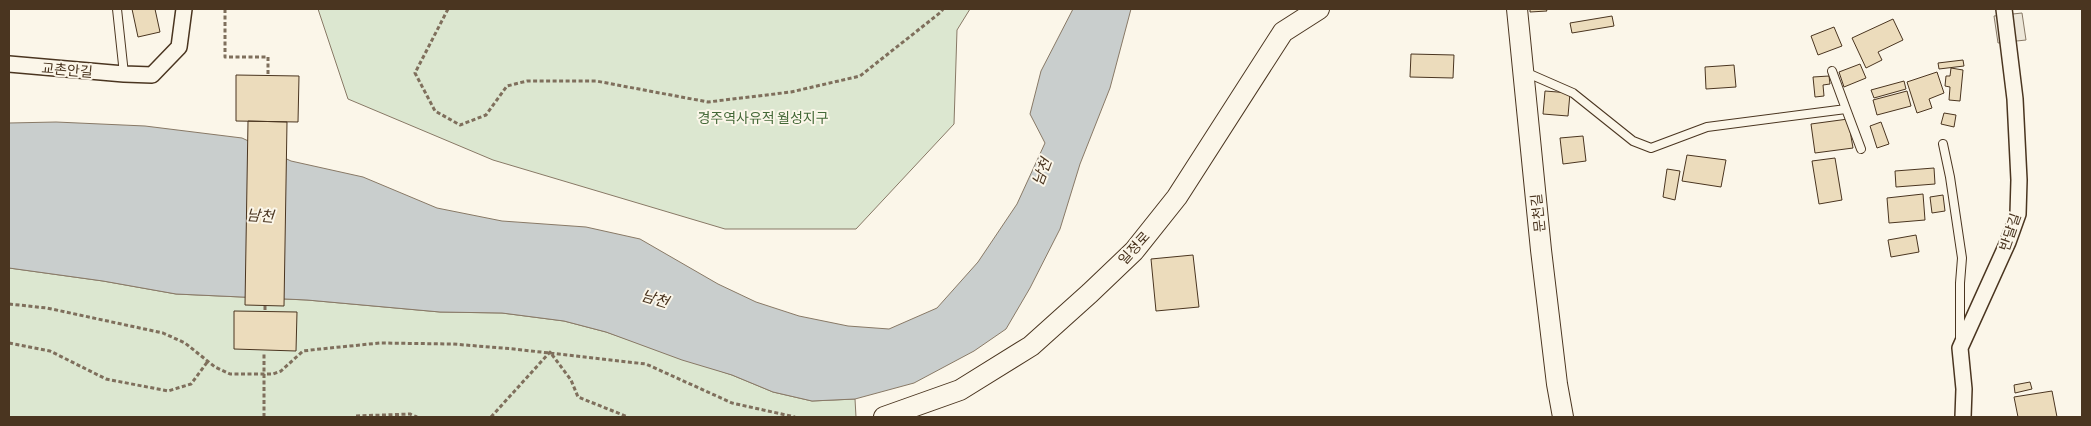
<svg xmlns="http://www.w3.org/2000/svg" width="2091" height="426" viewBox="0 0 2091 426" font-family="'Alegreya Sans','Noto Sans KR',sans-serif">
<rect width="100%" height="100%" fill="#fbf6e9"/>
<path fill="#dce7d0" stroke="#887966" d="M 318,9 L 970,9 L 957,30 L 954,124 L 856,229 L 725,229 L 493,160 L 348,99 Z
M 9,268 L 103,281 L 176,294 L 307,300 L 440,312 L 502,313 L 564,321 L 606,332 L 732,375 L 773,392 L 812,401 L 855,399 L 856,417 L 9,417 Z"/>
<path fill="#ede7d9" stroke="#887966" d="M 2022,13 L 2026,40 L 1998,43 L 1994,16 Z"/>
<path fill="#c9cecd" stroke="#887966" d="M 1073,9 L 1131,9 L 1110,88 L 1080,164 L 1060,229 L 1030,288 L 1006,329 L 974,351 L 914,383 L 855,399 L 812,401 L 773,392 L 732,375 L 682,360 L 606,332 L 564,321 L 502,313 L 440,312 L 307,300 L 176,294 L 103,281 L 9,268 L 9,123 L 56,122 L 145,126 L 242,138 L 291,161 L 363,177 L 437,208 L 502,221 L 586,227 L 640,239 L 718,284 L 756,302 L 799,316 L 848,326 L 889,329 L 937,308 L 978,262 L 1017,204 L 1045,143 L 1030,114 L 1041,71 Z"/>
<path fill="#ecdcbc" stroke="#4a3520" d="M 132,9 L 155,9 L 160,32 L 138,37 Z
M 1530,9 L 1546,9 L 1547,11 L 1530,12 Z
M 1612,16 L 1614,26 L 1572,33 L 1570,23 Z
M 1893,19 L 1903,40 L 1878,52 L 1882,60 L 1866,68 L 1852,38 Z
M 1834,27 L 1842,46 L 1818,55 L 1811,36 Z
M 1411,54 L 1454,55 L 1453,78 L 1410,77 Z
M 1963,60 L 1964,66 L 1939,69 L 1938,63 Z
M 1860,64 L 1866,78 L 1844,87 L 1839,72 Z
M 1734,65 L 1736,87 L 1706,89 L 1705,67 Z
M 1951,68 L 1963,70 L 1960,101 L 1949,100 L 1950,87 L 1945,86 L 1946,76 L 1950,76 Z
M 1937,72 L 1944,93 L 1929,99 L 1932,108 L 1917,113 L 1907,82 Z
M 236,75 L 299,76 L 298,122 L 236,121 Z
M 1829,76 L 1830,84 L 1823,85 L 1824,96 L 1815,97 L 1813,77 Z
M 1904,81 L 1906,89 L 1874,98 L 1871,90 Z
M 1545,91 L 1570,93 L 1568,116 L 1543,114 Z
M 1907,91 L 1911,106 L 1877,115 L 1873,100 Z
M 1944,113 L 1956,115 L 1954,127 L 1941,124 Z
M 1848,119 L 1853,148 L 1815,153 L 1811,124 Z
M 248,121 L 287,122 L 284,306 L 245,305 Z
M 1881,122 L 1889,144 L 1877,148 L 1870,126 Z
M 1583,136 L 1586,161 L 1563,164 L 1560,138 Z
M 1687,155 L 1726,160 L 1721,187 L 1682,181 Z
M 1835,158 L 1842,200 L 1819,204 L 1812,161 Z
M 1934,168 L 1935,184 L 1896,187 L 1895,171 Z
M 1667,169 L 1680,171 L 1675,200 L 1663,197 Z
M 1923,194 L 1925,220 L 1889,223 L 1887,198 Z
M 1943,195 L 1945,211 L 1932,213 L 1930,197 Z
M 1916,235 L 1919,252 L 1891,257 L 1888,240 Z
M 1193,255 L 1199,307 L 1156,311 L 1151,259 Z
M 234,311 L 297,312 L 296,351 L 234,349 Z
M 2030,382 L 2032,389 L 2015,393 L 2014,385 Z
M 2052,391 L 2057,417 L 2018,417 L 2014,397 Z"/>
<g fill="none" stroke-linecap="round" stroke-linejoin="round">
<defs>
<path id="service" d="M 117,9 L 124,74
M 1832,71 L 1846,109
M 1525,72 L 1573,93 L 1633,141 L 1651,148 L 1707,127 L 1846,109 L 1861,149
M 1943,144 L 1950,177 L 1962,258 L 1960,283 L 1960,338"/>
<path id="minor" d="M 9,64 L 124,74 L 152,75 L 179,47 L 184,9
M 1963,417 L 1964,389 L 1960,348 L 2008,242 L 2018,214 L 2019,180 L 2015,99 L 2004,9"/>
<path id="tertiary" d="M 1517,9 L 1541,250 L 1557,384 L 1563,417
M 884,417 L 960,390 L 1031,346 L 1090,293 L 1134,251 L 1177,197 L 1283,32 L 1319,9"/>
</defs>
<use href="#service" stroke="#4a3520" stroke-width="10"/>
<use href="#minor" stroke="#4a3520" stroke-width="18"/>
<use href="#tertiary" stroke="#4a3520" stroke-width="22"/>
<path stroke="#7f6f5c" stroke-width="3" stroke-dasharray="4 2.5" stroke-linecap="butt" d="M 225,9 L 225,57 L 268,57 L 268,75
M 448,9 L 415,73 L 435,111 L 460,125 L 486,115 L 507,86 L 527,81 L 596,81 L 708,102 L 791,92 L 860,76 L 941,12 L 943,9
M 9,304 L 47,308 L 163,333 L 185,343 L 215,367 L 230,374 L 273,374 L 281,371 L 303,351 L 320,349 L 380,343 L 453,344 L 514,349 L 646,364 L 732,403 L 795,417
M 265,306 L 265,311
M 9,343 L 50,351 L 106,379 L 168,391 L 191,384 L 208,361
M 356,416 L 410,414 L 417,417
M 264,417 L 264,352
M 491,417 L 550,352 L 571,380 L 578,397 L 628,417"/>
<use href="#service" stroke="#fbf6e9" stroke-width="8"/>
<use href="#minor" stroke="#fbf6e9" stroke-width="15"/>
<use href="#tertiary" stroke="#fbf6e9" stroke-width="20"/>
</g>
<g text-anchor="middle" stroke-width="4" stroke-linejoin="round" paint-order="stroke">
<g font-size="14" fill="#4a3520" stroke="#fbf6e9">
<text transform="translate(67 70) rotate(5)" y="5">교촌안길</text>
<text transform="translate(1538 213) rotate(-96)" y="5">문천길</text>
<text transform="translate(2010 232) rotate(-71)" y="5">반달길</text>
<text transform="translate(1134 248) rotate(-48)" y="5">일정로</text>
</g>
<g font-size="14" fill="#436837" stroke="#fbf6e9">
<text x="763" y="123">경주역사유적 월성지구</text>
</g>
<g font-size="15" font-style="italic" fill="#4a3520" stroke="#fbf6e9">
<text transform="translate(1042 172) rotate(-69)" y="5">남천</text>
<text transform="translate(260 216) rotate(4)" y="5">남천</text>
<text transform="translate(655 299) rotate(17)" y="5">남천</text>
</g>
</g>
<rect width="2091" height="426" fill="none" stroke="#4a3520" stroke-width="20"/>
</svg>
